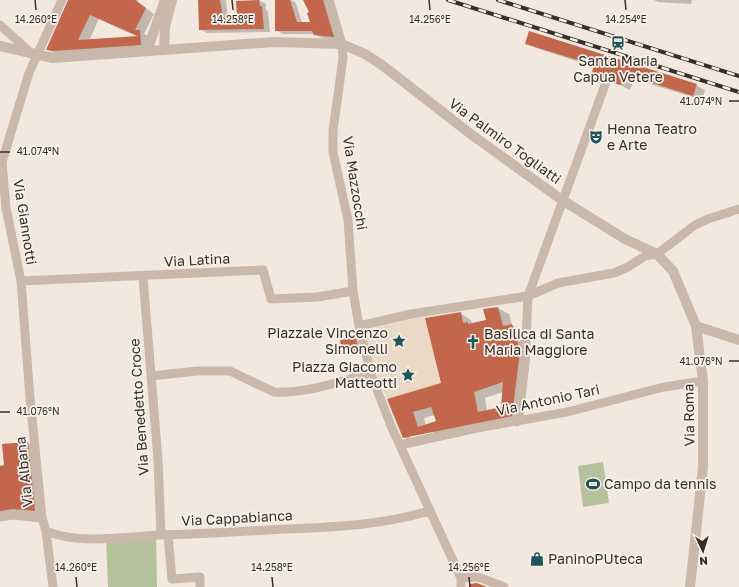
<svg xmlns="http://www.w3.org/2000/svg" width="739" height="587" viewBox="0 0 739 587" font-family="'Golos Text',sans-serif">
<rect width="100%" height="100%" fill="#f2e8de"/>
<path fill="#b6c19e" d="M 603,462 L 609,503 L 583,507 L 578,466 Z
M 156,535 L 157,587 L 108,587 L 106,538 Z"/>
<path fill="#e9d9c6" d="M 425,316 L 441,383 L 387,399 L 374,367 L 365,330 Z"/>
<path fill="#0003" fill-rule="evenodd" d="M 69,0 L 138,0 L 138,2 L 154,14 L 144,34 L 148,36 L 149,50 L 56,54 L 47,49 ZM 99,19 L 134,35 L 140,37 L 89,41 Z
M 199,0 L 226,0 L 228,18 L 238,17 L 237,2 L 259,0 L 266,4 L 266,10 L 268,11 L 270,32 L 207,33 L 200,29 Z
M 276,0 L 291,0 L 296,3 L 302,23 L 312,23 L 310,13 L 304,0 L 328,0 L 340,40 L 322,38 L 314,34 L 283,34 L 276,30 Z
M 654,0 L 692,0 L 691,4 L 658,2 Z
M 527,43 L 696,85 L 705,90 L 702,100 L 634,79 L 630,90 L 614,82 L 611,84 L 601,81 L 592,76 L 595,67 L 536,48 Z
M 498,308 L 509,314 L 512,325 L 523,332 L 530,358 L 523,422 L 415,444 L 404,437 L 388,400 L 442,384 L 460,313 L 471,320 L 472,324 L 487,320 L 485,310 ZM 503,392 L 502,408 L 487,411 L 485,398 ZM 435,415 L 437,422 L 426,425 L 424,418 ZM 433,431 L 433,433 L 410,438 L 410,436 Z
M 355,338 L 360,341 L 362,353 L 347,356 L 343,353 Z
M 28,443 L 37,448 L 44,516 L 0,519 L 0,467 L 6,466 L 3,445 Z"/>
<path fill="#c2674c" fill-rule="evenodd" d="M 68,0 L 135,0 L 146,8 L 135,30 L 140,30 L 141,45 L 53,51 L 46,50 ZM 90,15 L 124,30 L 138,36 L 78,40 Z
M 198,0 L 220,0 L 223,17 L 237,16 L 236,1 L 259,0 L 260,6 L 262,6 L 264,29 L 199,30 Z
M 275,0 L 290,0 L 297,22 L 310,22 L 307,13 L 309,12 L 303,0 L 323,0 L 334,37 L 314,35 L 312,31 L 275,31 Z
M 529,31 L 697,84 L 693,96 L 624,74 L 621,85 L 612,83 L 611,78 L 608,76 L 601,79 L 591,76 L 594,65 L 525,44 Z
M 498,307 L 503,326 L 512,324 L 520,351 L 512,416 L 403,438 L 387,399 L 441,383 L 425,318 L 461,312 L 463,323 L 468,322 L 468,324 L 486,320 L 483,309 ZM 503,382 L 501,407 L 478,412 L 474,392 ZM 431,407 L 436,421 L 418,427 L 413,412 Z
M 356,337 L 358,351 L 342,354 L 340,340 Z
M 28,442 L 35,511 L 13,509 L 0,511 L 0,466 L 4,465 L 2,444 Z
M 477,583 L 487,587 L 469,587 L 469,584 Z"/>
<g fill="none" stroke-linecap="round" stroke-linejoin="round">
<path stroke="#cab8aa" stroke-width="9" d="M 329,0 L 342,44 L 343,58 L 333,131 L 333,152 L 348,220 L 353,291 L 359,326 L 371,374 L 391,426 L 461,578 L 461,587
M 0,25 L 30,52
M 143,277 L 158,460 L 161,535
M 21,281 L 263,270 L 271,299 L 317,297 L 353,291
M 359,326 L 411,314 L 528,296 L 558,283 L 614,273 L 628,267 L 645,256 L 657,254 L 695,225 L 708,219 L 739,209
M 151,376 L 197,371 L 230,371 L 274,392 C 306,394 340,381 371,374
M 517,422 L 525,363 L 528,296 L 606,82
M 400,445 L 477,428 L 567,412 L 664,387 L 703,381
M 0,517 L 13,515 L 42,518
M 46,531 C 78,545 126,537 160,535 C 203,534 245,531 288,529 C 335,527 383,525 429,511
M 168,535 L 172,579 L 200,577 L 200,587
M 461,578 L 478,577 L 504,587
M 53,587 L 46,531 L 42,518 L 30,398 L 21,281 L 6,208 L 2,162 L 29,73 L 62,0"/>
<path stroke="#cab8aa" stroke-width="10" d="M 0,46 L 53,58 L 274,42 L 342,44 L 365,54 L 382,65 L 472,135 L 562,200 L 625,239 L 657,254 L 673,271 L 696,326 L 703,381 L 703,467 L 690,587
M 164,50 L 165,27 L 172,0
M 147,51 L 165,0
M 696,326 L 739,340"/>
<defs>
<path id="rail" d="M 448,0 L 739,92
M 498,0 L 739,76"/>
</defs>
<use href="#rail" stroke="#382e29" stroke-width="4"/>
<use href="#rail" stroke="#f9f2eb" stroke-width="2.5" stroke-dasharray="8" stroke-linecap="butt"/>
</g>
<path fill="none" stroke="#382e29" stroke-width="1.5" d="M 35,0 L 36,10M 232,0 L 233,10M 429,0 L 430,10M 625,0 L 626,10M 729,101 L 739,101M 0,152 L 10,152M 729,361 L 739,361M 0,412 L 10,412M 76,577 L 77,587M 272,577 L 273,587M 469,577 L 470,587"/>
<defs>
<symbol id="station-bare" viewBox="-9 -9 18 18"><path d="M-3-6H3Q5-6 5-4V2Q5 4 3 4L4.5 6H3L1.5 4h-3L-3 6H-4.5L-3 4Q-5 4-5 2V-4Q-5-6-3-6ZM-3.5-4v3h7v-3ZM-3.5 1v1.5H-2V1ZM2 1v1.5H3.5V1Z" fill="#205558" stroke="#f9f2eb" stroke-width="2.5" paint-order="stroke"/></symbol>
<symbol id="theatre-bare" viewBox="-9 -9 18 18"><path d="M-5-5.5Q0-4 5-5.5V0Q5 5 0 6Q-5 5-5 0ZM-3.3-2.5H-1v1.5H-3.3ZM1-2.5H3.3v1.5H1ZM-2.8 1Q0 5.5 2.8 1Z" fill="#205558" stroke="#f9f2eb" stroke-width="2.5" paint-order="stroke"/></symbol>
<symbol id="sight-bare" viewBox="-9 -9 18 18"><path d="M0-6L1.8-2.2L6-1.7L2.9 1.2L3.7 5.4L0 3.3L-3.7 5.4L-2.9 1.2L-6-1.7L-1.8-2.2Z" fill="#205558" stroke="#f9f2eb" stroke-width="2.5" paint-order="stroke"/></symbol>
<symbol id="church-bare" viewBox="-9 -9 18 18"><path d="M-1.2-6h2.4v3.5h3.3v2.4h-3.3V6h-2.4V-.1h-3.3v-2.4h3.3Z" fill="#205558" stroke="#f9f2eb" stroke-width="2.5" paint-order="stroke"/></symbol>
<symbol id="stadium-bare" viewBox="-9 -9 18 18"><path d="M0-5a6.5 5 0 1 0 0 10a6.5 5 0 1 0 0-10ZM-3.5-1.8h7v3.6h-7Z" fill="#205558" stroke="#f9f2eb" stroke-width="2.5" paint-order="stroke"/></symbol>
<symbol id="shop-bare" viewBox="-9 -9 18 18"><path d="M-5-2.5h2.3a2.7 3.5 0 0 1 5.4 0H5L5.5 6h-11ZM-1.5-2.5h3a1.5 2.3 0 0 0-3 0Z" fill="#205558" stroke="#f9f2eb" stroke-width="2.5" paint-order="stroke"/></symbol>
</defs>
<g fill-rule="evenodd">
<use href="#station-bare" x="608" y="33" width="20" height="20"/>
<use href="#theatre-bare" x="586" y="127" width="20" height="20"/>
<use href="#sight-bare" x="389" y="331" width="20" height="20"/>
<use href="#church-bare" x="463" y="332" width="20" height="20"/>
<use href="#sight-bare" x="398" y="365" width="20" height="20"/>
<use href="#stadium-bare" x="583" y="474" width="20" height="20"/>
<use href="#shop-bare" x="527" y="549" width="20" height="20"/>
</g>
<g text-anchor="middle" stroke-width="3.5" stroke-linejoin="round" paint-order="stroke">
<g font-size="14" fill="#382e29" stroke="#f9f2eb" text-anchor="start">
<text x="618" y="66" text-anchor="middle">Santa Maria<tspan x="618" dy="16">Capua Vetere</tspan></text>
<text x="607" y="134">Henna Teatro<tspan x="607" dy="16">e Arte</tspan></text>
<text x="388" y="338" text-anchor="end">Piazzale Vincenzo<tspan x="388" dy="16">Simonelli</tspan></text>
<text x="484" y="339">Basilica di Santa<tspan x="484" dy="16">Maria Maggiore</tspan></text>
<text x="397" y="372" text-anchor="end">Piazza Giacomo<tspan x="397" dy="16">Matteotti</tspan></text>
<text x="604" y="489">Campo da tennis</text>
<text x="548" y="564">PaninoPUteca</text>
</g>
<g font-size="14" fill="#382e29" stroke="#f9f2eb">
<text transform="translate(505 141) rotate(36)" y="5">Via Palmiro Togliatti</text>
<text transform="translate(355 183) rotate(81)" y="5">Via Mazzocchi</text>
<text transform="translate(25 222) rotate(81)" y="5">Via Giannotti</text>
<text transform="translate(197 260) rotate(-3)" y="5">Via Latina</text>
<text transform="translate(548 400) rotate(-12)" y="5">Via Antonio Tari</text>
<text transform="translate(139 407) rotate(-94)" y="5">Via Benedetto Croce</text>
<text transform="translate(689 415) rotate(-91)" y="5">Via Roma</text>
<text transform="translate(24 472) rotate(-96)" y="5">Via Albana</text>
<text transform="translate(237 518) rotate(-3)" y="5">Via Cappabianca</text>
</g>
</g>
<g font-size="10" text-anchor="middle" fill="#382e29" stroke="#f9f2eb" stroke-width="3.5" stroke-linejoin="round" paint-order="stroke">
<text x="36" y="23">14.260°E</text>
<text x="233" y="23">14.258°E</text>
<text x="430" y="23">14.256°E</text>
<text x="626" y="23">14.254°E</text>
<text x="701" y="105">41.074°N</text>
<text x="38" y="155">41.074°N</text>
<text x="701" y="365">41.076°N</text>
<text x="38" y="415">41.076°N</text>
<text x="76" y="571">14.260°E</text>
<text x="272" y="571">14.258°E</text>
<text x="469" y="571">14.256°E</text>
</g>
<g transform="translate(703 551) rotate(176)" stroke="#f9f2eb" stroke-width="3" paint-order="stroke">
<path d="M0-3L7 15L0 10L-7 15Z" fill="#382e29"/>
<text y="-6" font-size="11" font-weight="bold" text-anchor="middle" fill="#382e29">N</text>
</g>
</svg>
